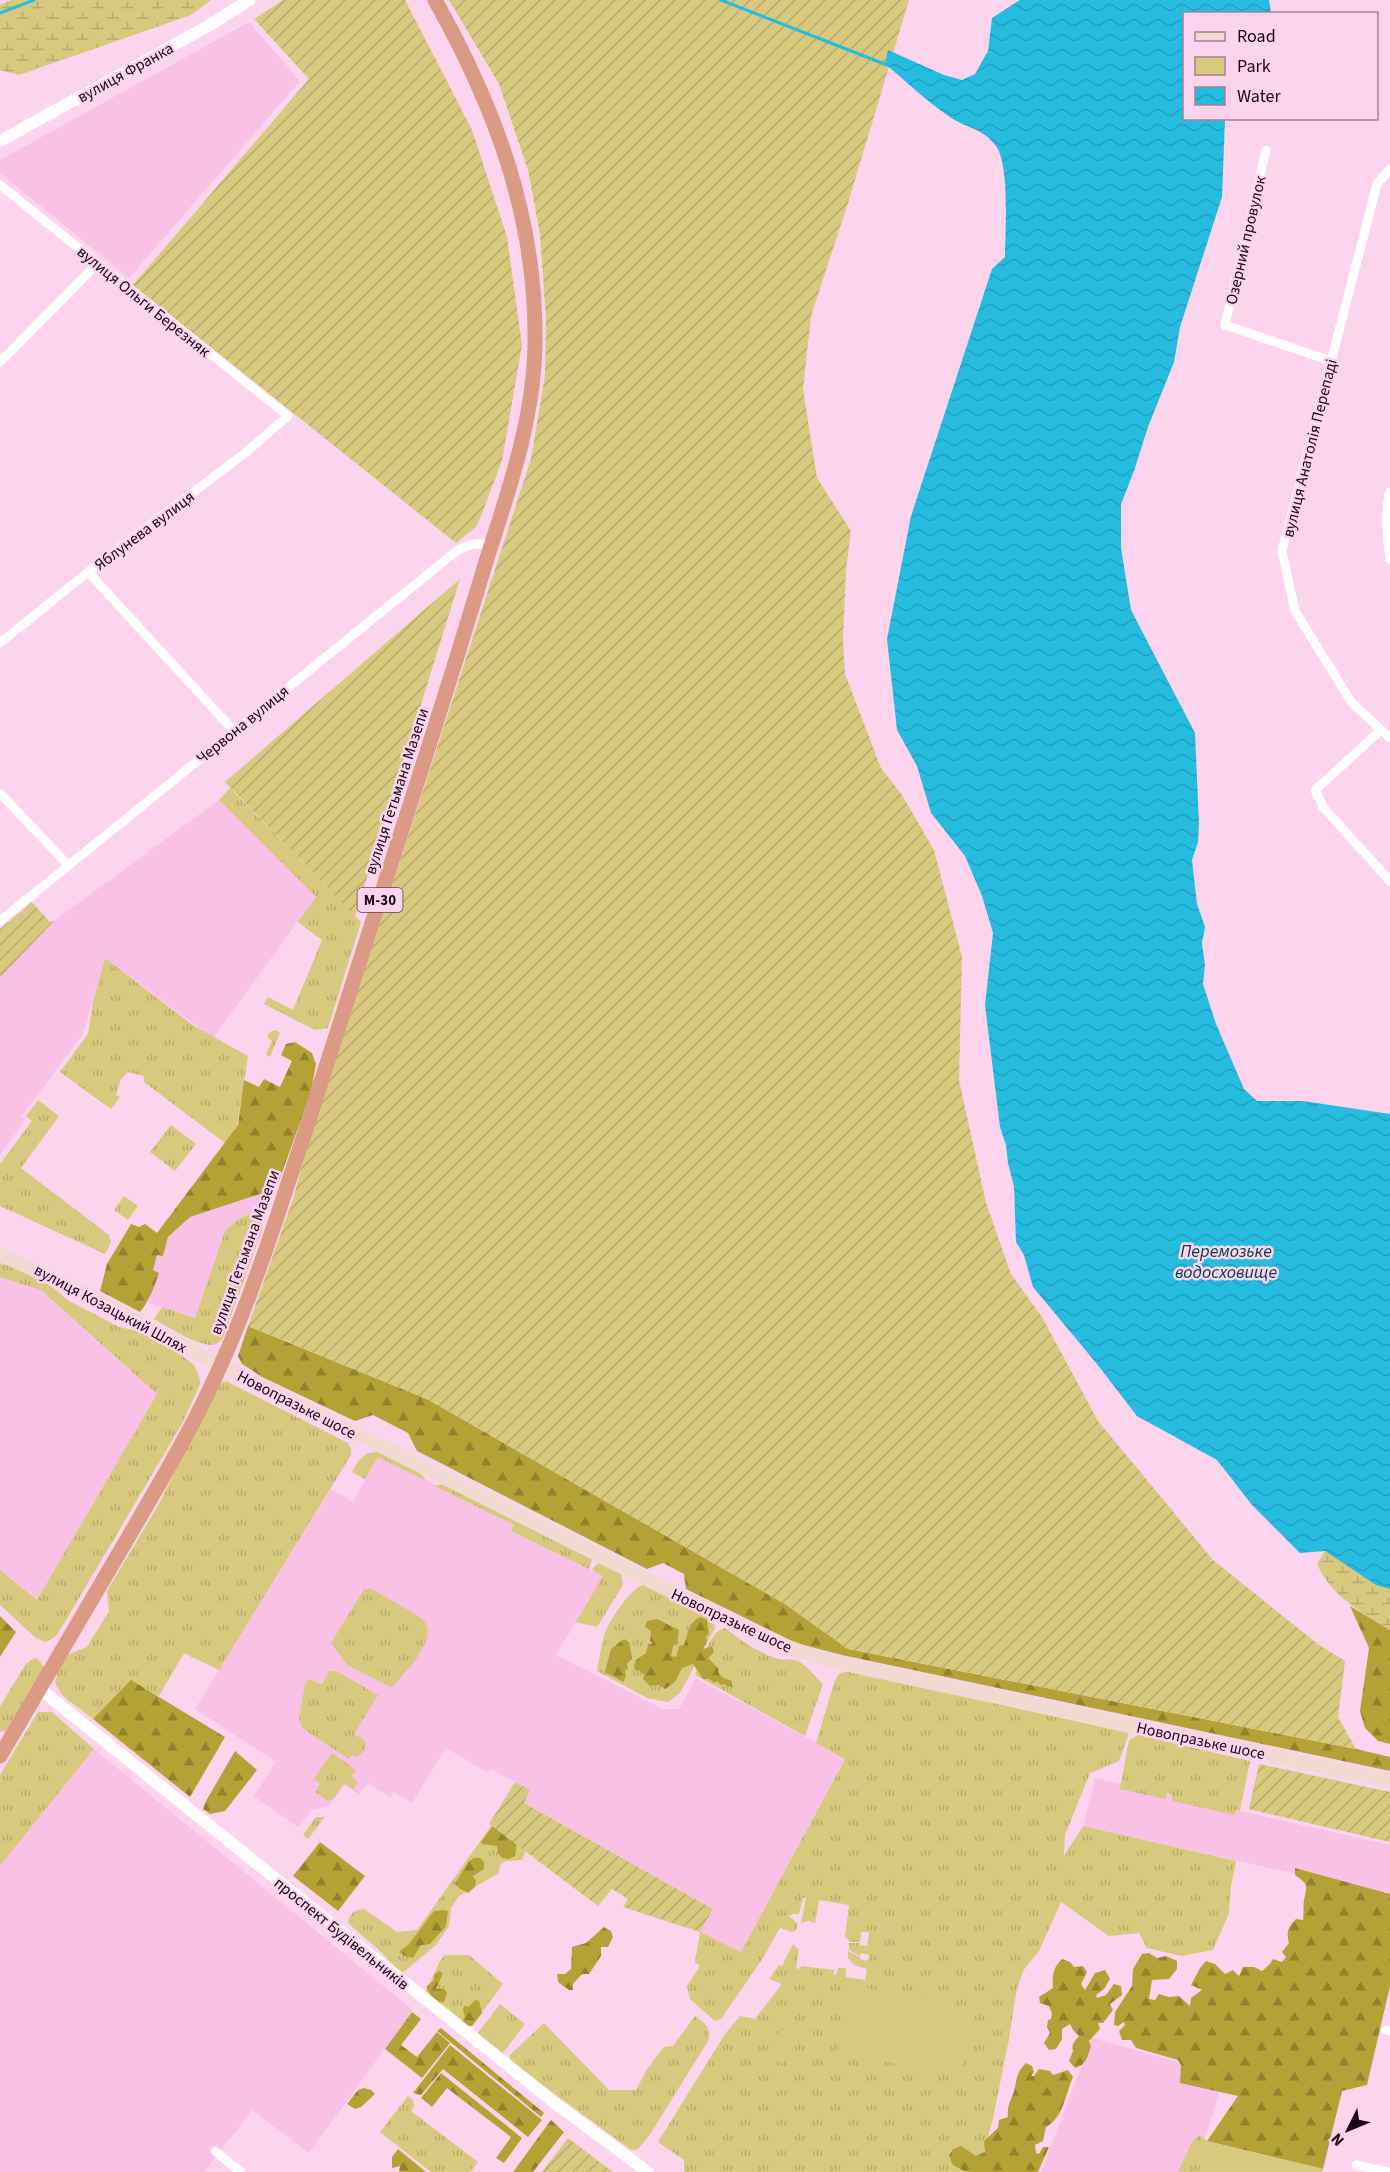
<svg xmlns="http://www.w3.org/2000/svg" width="1390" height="2172" viewBox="0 0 1390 2172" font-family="'Source Sans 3',sans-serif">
<defs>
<pattern id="grass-tufts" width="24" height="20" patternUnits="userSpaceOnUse" patternTransform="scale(1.5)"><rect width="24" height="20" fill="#d7c97d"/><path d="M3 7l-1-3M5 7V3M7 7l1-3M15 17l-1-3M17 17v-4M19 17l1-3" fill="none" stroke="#b8ab6b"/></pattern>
<pattern id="forest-firs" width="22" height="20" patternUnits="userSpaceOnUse" patternTransform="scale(1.5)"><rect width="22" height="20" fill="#b5a236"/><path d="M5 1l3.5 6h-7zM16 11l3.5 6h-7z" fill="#92822c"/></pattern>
<pattern id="wetland-marsh" width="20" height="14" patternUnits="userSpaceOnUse" patternTransform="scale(1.5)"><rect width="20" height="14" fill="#d7c97d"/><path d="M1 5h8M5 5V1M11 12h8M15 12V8" fill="none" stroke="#b8ab6b"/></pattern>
<pattern id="garden-furrows" width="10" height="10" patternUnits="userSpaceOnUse" patternTransform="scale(1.5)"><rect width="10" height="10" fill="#d7c97d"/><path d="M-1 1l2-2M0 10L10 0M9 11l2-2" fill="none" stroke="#b8ab6b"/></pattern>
<pattern id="water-waves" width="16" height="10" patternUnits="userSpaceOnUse" patternTransform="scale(1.5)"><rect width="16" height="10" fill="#26bce0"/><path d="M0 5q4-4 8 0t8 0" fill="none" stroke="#22a0bf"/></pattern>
</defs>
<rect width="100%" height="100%" fill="#fcd4ee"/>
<path fill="#fac1e7" d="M 249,22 L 300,81 L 129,278 L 0,173 L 0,160 Z
M 219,800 L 316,897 L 213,1038 L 105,958 L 83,1034 L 21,1117 L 26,1119 L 0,1155 L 0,978 L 54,921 Z
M 266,1192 L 261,1214 L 255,1211 L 237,1220 L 225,1231 L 195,1318 L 148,1303 L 159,1273 L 153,1270 L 157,1254 L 163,1255 L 168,1238 L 190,1217 Z
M 0,1277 L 41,1290 L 157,1394 L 37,1600 L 0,1570 Z
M 378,1456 L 514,1525 L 511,1531 L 604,1576 L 556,1655 L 663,1709 L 679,1709 L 696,1678 L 845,1758 L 741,1952 L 700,1932 L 712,1908 L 524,1803 L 530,1790 L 491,1769 L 488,1773 L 446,1748 L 412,1803 L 394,1792 L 390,1797 L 368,1783 L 359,1794 L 345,1785 L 329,1806 L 312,1810 L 298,1827 L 254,1796 L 276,1762 L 195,1709 L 331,1489 L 353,1502 Z
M 94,1749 L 413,2010 L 309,2153 L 252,2110 L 204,2172 L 0,2172 L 0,1866 Z
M 1095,1778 L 1390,1845 L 1390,1895 L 1083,1826 Z
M 1092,2038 L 1225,2075 L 1194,2172 L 1041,2172 Z"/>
<path fill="url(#grass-tufts)" d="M 230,788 L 361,922 L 328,1028 L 315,1030 L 264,1004 L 268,997 L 293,1010 L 322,940 L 298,922 L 316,897 L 219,800 Z
M 105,958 L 194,1026 L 248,1056 L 237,1126 L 225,1143 L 144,1082 L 144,1076 L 128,1072 L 121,1079 L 116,1095 L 120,1097 L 111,1109 L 60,1072 L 88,1034 L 93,1002 Z
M 275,1030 L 280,1033 L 270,1057 L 266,1054 L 272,1041 L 267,1037 L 270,1032 Z
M 38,1100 L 59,1116 L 21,1168 L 109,1235 L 111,1242 L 105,1254 L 0,1206 L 0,1164 L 32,1121 L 26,1116 Z
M 171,1125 L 196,1144 L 175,1171 L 150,1152 Z
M 124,1196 L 138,1206 L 128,1220 L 114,1210 Z
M 255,1211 L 261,1214 L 263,1227 L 223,1338 C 221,1340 218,1343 216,1344 C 203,1350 167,1326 154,1319 L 162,1307 L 195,1318 L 225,1231 L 237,1220 Z
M 0,1263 L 13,1267 L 52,1287 L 69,1301 L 119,1327 L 138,1331 L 181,1355 L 194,1365 L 199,1376 L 200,1384 L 183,1422 L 66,1620 L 55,1637 L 46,1642 L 36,1638 L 0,1605 L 0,1570 L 37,1600 L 157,1394 L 41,1290 L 0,1277 Z
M 226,1381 L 348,1443 L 351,1449 L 351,1455 L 219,1670 L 184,1653 L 159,1696 L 131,1681 L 93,1719 L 62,1695 L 55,1683 L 58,1669 L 67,1655 L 87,1647 L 109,1611 L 107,1591 L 159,1504 L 213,1394 L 221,1383 Z
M 378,1452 L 421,1473 L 426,1481 L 378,1457 L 365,1479 L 352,1472 C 359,1459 363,1452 378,1452 Z
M 443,1484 L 592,1559 L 589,1569 L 511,1531 L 514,1525 L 435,1486 Z
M 598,1563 L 621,1574 L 623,1585 L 597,1627 L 576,1622 L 603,1576 L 592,1570 Z
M 644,1585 L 712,1618 L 715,1628 L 680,1693 L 668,1702 L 647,1698 L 597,1671 C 599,1658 601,1646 605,1633 C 609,1621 632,1586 644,1585 Z
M 364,1589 L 372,1589 C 381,1595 419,1615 424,1621 C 439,1640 404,1673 392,1688 L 347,1665 L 331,1643 Z
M 725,1628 C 740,1640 756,1651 775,1658 C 782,1661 791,1658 798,1661 C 808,1666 815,1677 823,1684 L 805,1736 L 695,1675 C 701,1662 710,1631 725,1628 Z
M 37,1658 L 45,1668 L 9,1731 L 0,1732 L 0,1707 L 25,1665 L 31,1660 Z
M 329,1671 L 336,1671 L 378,1695 L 354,1734 L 364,1740 L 366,1745 L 363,1752 L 357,1757 L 352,1755 L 349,1759 L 302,1728 L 299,1719 L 305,1683 L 310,1679 L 322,1685 Z
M 850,1671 L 1129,1733 L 1119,1761 L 1090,1773 L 1065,1835 L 1064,1856 L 1083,1826 L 1236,1861 L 1231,1886 L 1229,1913 L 1213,1950 L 1181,1956 L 1147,1948 L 1139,1933 L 1109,1936 L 1061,1902 L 1039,1951 L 1023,1971 L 1016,1993 L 1009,2039 L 993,2118 L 979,2172 L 684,2172 L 684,2160 L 658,2142 L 725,2034 L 740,2016 L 755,2019 L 782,1984 L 769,1979 L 779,1965 L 782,1966 L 793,1944 L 799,1950 L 796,1968 L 800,1969 L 801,1966 L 834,1970 L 834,1975 L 836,1975 L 838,1968 L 846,1968 L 846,1977 L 865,1980 L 867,1969 L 854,1965 L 848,1958 L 848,1951 L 860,1957 L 860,1959 L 868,1961 L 869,1955 L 862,1953 L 860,1956 L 849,1950 L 849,1943 L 860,1943 L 860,1945 L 867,1946 L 869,1932 L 861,1932 L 860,1942 L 850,1942 L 845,1936 L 849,1905 L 819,1900 L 815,1923 L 809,1921 L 801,1923 L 806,1898 L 803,1898 L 799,1914 L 793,1914 L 789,1916 L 798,1924 L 796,1930 L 793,1932 L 780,1928 L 761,1961 L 721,2019 L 715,2021 L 690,1999 L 687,1986 L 700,1966 L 695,1962 L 700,1932 L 741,1952 L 845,1759 L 816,1743 L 835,1680 L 840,1673 Z
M 38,1712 L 52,1712 L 94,1749 L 0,1866 L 0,1775 Z
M 1138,1735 L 1250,1761 L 1240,1811 L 1236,1810 L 1235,1815 L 1172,1801 L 1172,1795 L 1167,1793 L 1165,1799 L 1120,1789 L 1129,1740 Z
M 332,1753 L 356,1770 L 351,1777 L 358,1782 L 353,1789 L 344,1783 L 333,1799 L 328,1801 L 315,1792 L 320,1784 L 314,1779 Z
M 316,1817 L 325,1817 L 308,1839 L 303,1835 Z
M 502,1822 L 519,1839 L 525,1853 L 522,1860 L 506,1861 L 500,1864 L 499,1873 L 459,1896 L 451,1908 L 449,1926 L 436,1945 L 401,1974 L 380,1951 L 348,1923 C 349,1913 355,1910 364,1909 L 397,1932 L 417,1930 L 491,1826 Z
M 445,1955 L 469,1955 L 503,1984 L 472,2026 L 466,2026 L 428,1995 L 426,1991 L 440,1961 Z
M 500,2004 L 525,2024 L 502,2054 L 477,2034 Z
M 695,2016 C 705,2023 712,2028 708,2041 L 649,2136 L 638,2149 L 631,2150 L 510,2061 L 510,2055 L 544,2023 L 609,2090 L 636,2090 L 647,2069 L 664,2047 L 673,2046 Z
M 408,2096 L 413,2100 L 414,2106 L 411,2111 L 478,2162 L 470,2172 L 431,2172 L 380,2132 Z
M 1199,2135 L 1207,2141 L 1199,2172 L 1178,2172 L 1191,2144 Z"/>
<path fill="url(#forest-firs)" d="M 295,1042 L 312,1053 L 316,1064 L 311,1092 L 279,1181 L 266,1192 L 190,1217 L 168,1237 L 163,1256 L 157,1255 L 153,1270 L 159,1273 C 154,1287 150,1300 140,1312 L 100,1291 L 107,1264 L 131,1224 L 139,1227 L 145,1224 L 157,1233 L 238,1125 L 244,1080 L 259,1087 L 264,1079 L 280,1087 L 292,1061 L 281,1055 L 286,1044 Z
M 248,1326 L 427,1399 L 785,1604 L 848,1649 L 1356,1749 L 1390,1757 L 1390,1771 L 842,1655 L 796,1643 L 686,1589 L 684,1574 L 663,1563 L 647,1569 L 417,1451 L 408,1433 L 373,1415 L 355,1421 L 262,1377 L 242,1364 L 238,1356 Z
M 1350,1606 L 1390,1630 L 1390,1744 L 1378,1741 L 1365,1728 L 1360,1711 L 1369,1648 Z
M 0,1616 L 16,1632 L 0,1657 Z
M 701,1617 L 707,1620 L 709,1634 L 706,1636 L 707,1642 L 703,1649 L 712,1646 L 714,1652 L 708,1658 L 718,1668 C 718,1677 724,1678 732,1681 L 732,1687 L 727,1686 L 725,1684 L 721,1685 L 717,1681 L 714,1683 L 709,1679 L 703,1679 L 693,1664 L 682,1668 L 675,1682 L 665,1689 L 659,1685 L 650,1686 L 643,1679 L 644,1674 L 638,1670 L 635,1671 L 634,1666 L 636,1660 L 646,1653 L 648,1645 L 653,1643 L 650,1641 L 651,1631 L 645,1627 L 647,1621 L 657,1619 L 679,1630 L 677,1643 L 673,1646 L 671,1656 L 676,1657 L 679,1646 L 684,1645 C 688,1635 688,1621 701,1617 Z
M 624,1639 L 629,1642 L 632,1658 L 627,1664 L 628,1669 L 625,1670 L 626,1676 L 623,1682 L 605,1672 L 611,1649 Z
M 131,1680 L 225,1737 L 190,1797 L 93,1719 Z
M 235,1751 L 257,1770 L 225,1811 L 210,1814 L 203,1809 L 206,1801 Z
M 502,1825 L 517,1842 L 515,1856 L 509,1859 L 502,1858 L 498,1853 L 497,1846 L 482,1844 L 481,1842 L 492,1827 Z
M 320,1842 L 365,1876 L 338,1911 L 293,1876 Z
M 474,1858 L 480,1858 L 484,1862 L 484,1869 L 473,1876 L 476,1881 L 475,1887 L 468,1893 L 459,1888 L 455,1883 L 469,1861 Z
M 1295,1868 L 1390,1894 L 1390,1986 L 1367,2085 L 1342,2091 L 1323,2169 L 1207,2141 L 1238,2096 L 1180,2083 L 1181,2065 L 1178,2060 L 1136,2048 L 1131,2040 L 1122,2040 L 1119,2031 L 1125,2025 L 1124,2022 L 1118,2026 L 1114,2025 L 1115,2012 L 1132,1986 L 1133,1969 L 1142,1954 L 1149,1953 L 1157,1958 L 1166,1956 L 1177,1961 L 1177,1969 L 1169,1979 L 1152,1980 L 1149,1999 L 1155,2000 L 1159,1994 L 1169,1997 L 1179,1996 L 1190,2006 L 1191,1998 L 1202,1990 L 1191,1985 L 1200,1968 L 1206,1961 L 1215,1964 L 1225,1974 L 1233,1970 L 1239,1976 L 1243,1967 L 1254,1967 L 1262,1971 L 1270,1964 L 1273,1959 L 1282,1962 L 1286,1957 L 1282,1952 L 1289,1943 C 1286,1932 1288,1927 1296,1919 L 1303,1920 C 1304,1914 1303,1906 1304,1900 C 1307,1885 1309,1885 1295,1875 Z
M 443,1910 L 448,1911 L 446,1926 L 430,1944 L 421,1945 L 413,1958 L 405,1956 L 399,1952 L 409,1944 L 434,1911 Z
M 604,1927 L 611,1931 L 613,1937 L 608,1947 L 601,1947 L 601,1956 L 589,1974 L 582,1974 L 573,1984 L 573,1990 L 569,1990 L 558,1982 L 557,1974 L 565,1974 L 571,1969 L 572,1947 L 586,1943 Z
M 1062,1959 L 1070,1962 L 1074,1967 L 1083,1966 L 1087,1972 L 1081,1984 L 1085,1990 L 1095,1973 L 1105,1970 L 1110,1979 L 1104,1989 L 1096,1995 L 1097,1998 L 1106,1995 L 1114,1984 L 1121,1986 L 1122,1995 L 1110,2004 L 1113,2010 L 1103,2023 L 1098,2023 L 1100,2029 L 1089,2041 L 1091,2046 C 1088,2056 1086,2065 1075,2068 L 1069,2061 L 1073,2051 C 1071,2044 1075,2041 1079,2036 L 1073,2030 L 1070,2024 L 1062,2029 L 1062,2039 L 1056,2049 L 1049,2050 L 1044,2043 L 1050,2033 L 1047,2027 L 1048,2020 L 1051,2019 L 1052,2014 L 1049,2006 L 1040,2003 L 1039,1997 L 1053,1988 C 1052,1975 1053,1968 1062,1959 Z
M 439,1971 L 443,1973 L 436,1989 L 444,1989 L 447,1992 L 444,2002 L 435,2003 L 426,1987 L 434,1980 L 434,1975 Z
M 475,2000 L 479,2001 L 482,2013 L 472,2026 L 466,2026 L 462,2023 L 465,2016 L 463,2011 L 464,2006 L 469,2007 Z
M 412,2012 L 421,2019 L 401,2045 L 417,2057 L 437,2032 L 450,2043 L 422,2078 L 385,2049 Z
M 441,2028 L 544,2113 L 541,2117 L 437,2031 Z
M 450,2045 L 542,2120 L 528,2137 L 443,2069 L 421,2095 L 413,2093 Z
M 1026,2063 L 1032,2066 L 1034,2072 L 1031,2076 L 1034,2076 L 1039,2069 L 1050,2071 L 1053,2075 L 1068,2070 L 1073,2077 C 1065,2095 1064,2117 1046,2127 L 1043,2141 L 1035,2145 L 1036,2153 L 1039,2154 L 1043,2147 L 1049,2147 L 1038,2172 L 973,2172 L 964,2171 L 953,2165 L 949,2156 L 953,2149 L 961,2146 L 976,2156 L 985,2152 L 984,2141 L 998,2128 L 999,2120 L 1008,2117 C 1007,2107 1010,2102 1013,2094 C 1018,2080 1014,2075 1026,2063 Z
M 441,2073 L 522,2138 L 504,2163 L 496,2158 L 511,2137 L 447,2088 L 432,2107 L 421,2098 Z
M 364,2088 L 371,2090 L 375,2094 L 361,2107 L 355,2109 L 347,2104 L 358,2090 Z
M 551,2120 L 564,2132 L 533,2172 L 513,2172 Z
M 398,2149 L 426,2172 L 399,2172 L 400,2166 L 392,2168 L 392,2157 Z"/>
<path fill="url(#wetland-marsh)" d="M 11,0 L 211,0 L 191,15 L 19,75 L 0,70 L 0,5 Z
M 1325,1551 L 1376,1584 L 1390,1589 L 1390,1630 C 1362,1613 1331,1596 1317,1564 Z"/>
<path fill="#d7c97d" d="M 852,1985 L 975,2010 L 961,2077 L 838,2052 Z
M 501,2014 L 516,2025 L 501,2044 L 487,2033 Z
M 787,2023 L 804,2036 L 782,2064 L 766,2051 Z
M 1207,2141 L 1323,2169 L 1322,2172 L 1199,2172 Z"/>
<path fill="url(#garden-furrows)" d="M 283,0 L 405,0 L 472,130 L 507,237 L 522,345 L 502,461 L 477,526 L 456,543 L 133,285 L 309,79 L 254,19 Z
M 449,0 L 909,0 L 848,203 L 811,316 L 803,389 L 817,478 L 851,531 L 846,569 L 843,639 L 845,674 L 881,768 L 902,795 L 934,850 L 962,957 L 959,1080 L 986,1203 L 1011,1274 L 1042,1317 L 1098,1421 L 1213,1560 L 1319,1645 L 1345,1661 L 1338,1717 L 1356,1749 L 848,1649 L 785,1604 L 427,1399 L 248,1326 L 293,1199 L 307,1147 L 531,459 L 545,376 L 546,318 L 540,234 L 528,170 L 499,84 Z
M 460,579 L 355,916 L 225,782 Z
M 32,902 L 50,922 L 54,921 L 0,978 L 0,929 Z
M 1259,1764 L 1390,1792 L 1390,1842 L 1249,1809 Z
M 515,1782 L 530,1790 L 524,1803 L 713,1909 L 700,1932 L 623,1907 L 628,1899 L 612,1889 L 598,1906 L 489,1824 Z
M 568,2138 L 613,2172 L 542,2172 Z"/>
<path fill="url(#water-waves)" d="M 1020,0 L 1269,0 L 1271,13 L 1184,14 L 1184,118 L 1225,119 L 1222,197 L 1180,327 L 1174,362 L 1148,427 L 1134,471 L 1121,504 L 1121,548 L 1131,610 L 1195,733 L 1199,823 L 1198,842 L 1192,860 L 1197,904 L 1205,927 L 1202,943 L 1205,965 L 1203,984 L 1216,1024 L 1244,1089 L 1257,1101 L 1303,1101 L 1390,1114 L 1390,1589 L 1376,1585 L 1325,1551 L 1300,1553 L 1252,1505 L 1217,1460 L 1137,1416 L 1097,1364 L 1033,1287 L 1024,1255 L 1016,1242 L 1014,1187 L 1008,1163 L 1006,1145 L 1000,1127 L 985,1005 L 993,933 L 982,896 L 965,856 L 931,813 L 917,766 L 897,730 L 887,639 L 911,516 L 992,269 L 1005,257 C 1005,233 1010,165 996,146 C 983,128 966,128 950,117 C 927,102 906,81 885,64 L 888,50 L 944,75 L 962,80 L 975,74 L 988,51 L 992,18 Z"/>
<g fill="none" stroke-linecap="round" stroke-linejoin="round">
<path stroke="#26bce0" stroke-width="3" d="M 721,0 L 887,65
M 0,13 L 34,0"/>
<path stroke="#fff" stroke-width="9" d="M 1266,150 L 1225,325 L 1331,361
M 1390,169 L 1377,184 L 1282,551 L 1295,611 L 1352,703 L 1390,738
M 0,185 L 288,416 L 245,453 L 88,572 L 0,643
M 0,362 L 97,264
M 1390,492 C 1385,507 1387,543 1390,559
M 88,572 L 234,731
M 1380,731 L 1315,790 L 1323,807 L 1390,881
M 0,793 L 68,865
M 0,921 L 459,549 L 474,544 L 492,544
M 1386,2030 L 1390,2031
M 215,2151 L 241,2172
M 1356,2165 L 1388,2172"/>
<path stroke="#fff" stroke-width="12" d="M 0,141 L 210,25 L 249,0
M 40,1689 L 556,2104 L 648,2172"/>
<path stroke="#f2d9d1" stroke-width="14" d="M 0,1254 L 88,1295 L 221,1366 L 766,1639 L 814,1656 L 857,1667 L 1390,1781"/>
<path stroke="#db9a84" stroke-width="15" d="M 0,1756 C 43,1683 86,1610 129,1536 C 161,1481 193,1427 219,1369 C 254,1292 279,1210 306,1129 C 349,997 391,865 433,733 C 452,673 471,612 489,552 C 511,484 535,413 535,340 C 536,216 495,107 435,0"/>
</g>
<g text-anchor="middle" stroke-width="5" stroke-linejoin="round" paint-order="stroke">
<rect fill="#fcd4ee" stroke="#5e4456" stroke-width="1.5" x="357.5" y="888" width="45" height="24" rx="4.5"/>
<g font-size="15" font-weight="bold" fill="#1b0615">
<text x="380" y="905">М-30</text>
</g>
<g font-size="16" fill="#1b0615" stroke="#fcd4ee">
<text transform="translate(125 72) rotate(-29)" y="6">вулиця Франка</text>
<text transform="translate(1245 240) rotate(-77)" y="6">Озерний провулок</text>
<text transform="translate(144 301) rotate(39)" y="6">вулиця Ольги Березняк</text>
<text transform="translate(1309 448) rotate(-76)" y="6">вулиця Анатолія Перепаді</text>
<text transform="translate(144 530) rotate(-37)" y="6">Яблунева вулиця</text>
<text transform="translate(242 724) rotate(-39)" y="6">Червона вулиця</text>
<text transform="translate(396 791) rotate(-72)" y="6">вулиця Гетьмана Мазепи</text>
<text transform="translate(244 1252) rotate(-70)" y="6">вулиця Гетьмана Мазепи</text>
<text transform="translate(111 1308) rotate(28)" y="6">вулиця Козацький Шлях</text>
<text transform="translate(297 1404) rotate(27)" y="6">Новопразьке шосе</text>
<text transform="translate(732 1620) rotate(25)" y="6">Новопразьке шосе</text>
<text transform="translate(1201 1740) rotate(12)" y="6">Новопразьке шосе</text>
<text transform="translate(342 1933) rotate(39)" y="6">проспект Будівельників</text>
</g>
<g font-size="18" font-style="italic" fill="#003f4d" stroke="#fcd4ee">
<text x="1226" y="1257">Перемозьке<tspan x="1226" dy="21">водосховище</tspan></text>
</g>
</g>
<rect x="1183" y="12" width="195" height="108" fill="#fcd4ee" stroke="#a28297" stroke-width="1.5"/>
<rect x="1195" y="32" width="30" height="9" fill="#f2d9d1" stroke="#a28297" stroke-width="1.5"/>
<text x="1237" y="42" font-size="18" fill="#1b0615">Road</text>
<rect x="1195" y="57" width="30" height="18" fill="#d7c97d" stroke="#a28297" stroke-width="1.5"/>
<text x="1237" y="72" font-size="18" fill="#1b0615">Park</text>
<rect x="1195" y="87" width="30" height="18" fill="url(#water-waves)" stroke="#a28297" stroke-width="1.5"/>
<text x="1237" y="102" font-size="18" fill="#1b0615">Water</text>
<g transform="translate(1348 2130) rotate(227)" stroke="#fcd4ee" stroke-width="4.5" paint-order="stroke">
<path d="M0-4.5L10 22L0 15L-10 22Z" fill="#1b0615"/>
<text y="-9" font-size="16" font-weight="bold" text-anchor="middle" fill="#1b0615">N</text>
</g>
</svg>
